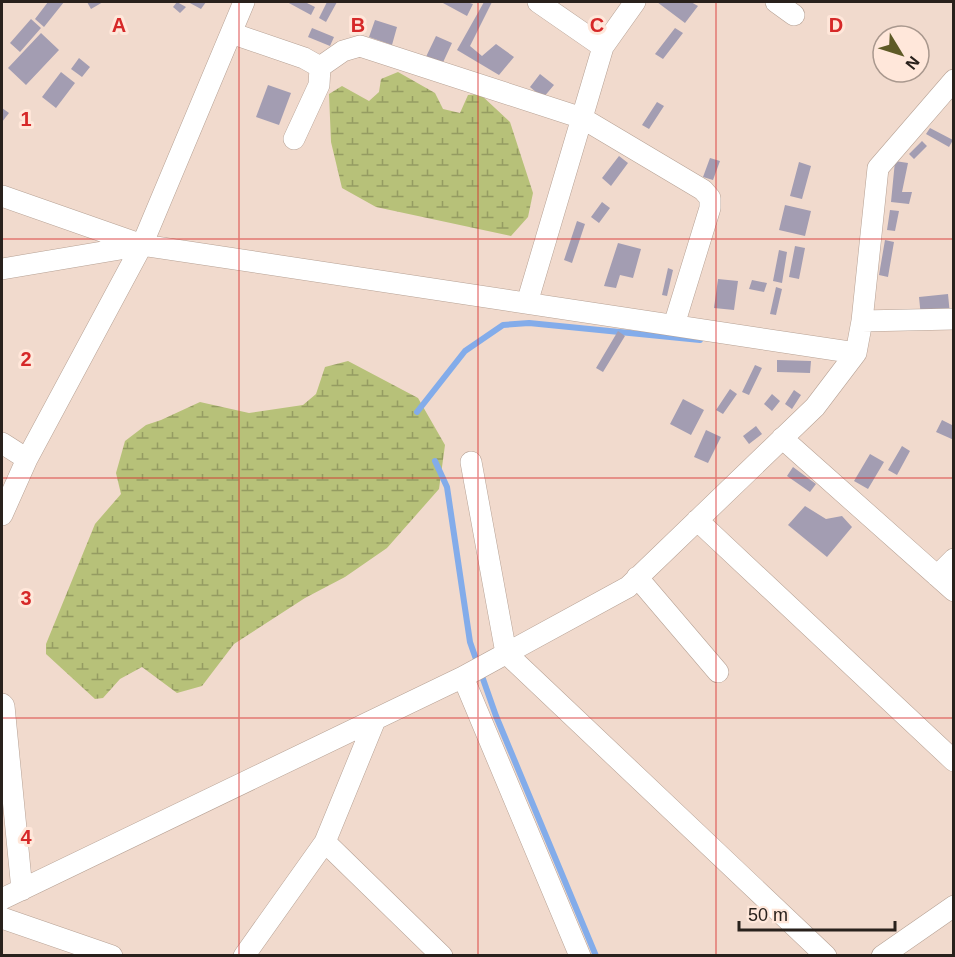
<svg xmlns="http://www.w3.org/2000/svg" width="955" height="957" viewBox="0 0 955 957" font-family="Helvetica,sans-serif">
<defs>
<pattern id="wetland-marsh" width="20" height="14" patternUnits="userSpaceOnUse" patternTransform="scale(1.5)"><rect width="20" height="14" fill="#b7c179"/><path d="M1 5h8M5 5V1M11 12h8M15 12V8" fill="none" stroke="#959c62"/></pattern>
</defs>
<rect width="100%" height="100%" fill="#f1dacd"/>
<path fill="url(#wetland-marsh)" d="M 398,72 L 435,93 L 443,109 L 460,113 L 468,95 L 480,94 L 510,122 L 533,193 L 528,217 L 511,236 L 376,207 L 342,188 L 331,142 L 329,94 L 342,86 L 369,101 L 379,92 L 381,79 Z
M 348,361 L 418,398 L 445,445 L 439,489 L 387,548 L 345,577 L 305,598 L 234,644 L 202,686 L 177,693 L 142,667 L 120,679 L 103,698 L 95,699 L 46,654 L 46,644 L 95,524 L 121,494 L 116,473 L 125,441 L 146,425 L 161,420 L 200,402 L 249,413 L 303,405 L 316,394 L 325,367 Z"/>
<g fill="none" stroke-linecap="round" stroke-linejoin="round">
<path stroke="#83acea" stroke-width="6" d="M 417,412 L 465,351 L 503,325 L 529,323 L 700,340
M 435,461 L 447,487 L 470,642 L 496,716 L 596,956"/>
</g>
<path fill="#a39db2" d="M 48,2 L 64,2 L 44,27 L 35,19 Z
M 87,2 L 103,2 L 91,9 Z
M 177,2 L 186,7 L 180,13 L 173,7 Z
M 188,2 L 206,2 L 201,9 Z
M 287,2 L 305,2 L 315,7 L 311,15 Z
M 327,2 L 337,2 L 326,22 L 319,18 Z
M 444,2 L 467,2 L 473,4 L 467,16 L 443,3 Z
M 484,2 L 492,2 L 470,46 L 482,56 L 496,44 L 514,57 L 499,75 L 457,50 Z
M 657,2 L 691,2 L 698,6 L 685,23 Z
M 31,19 L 41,28 L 20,52 L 10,43 Z
M 375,20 L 397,27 L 392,45 L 369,37 Z
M 312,28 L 334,37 L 330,46 L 308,37 Z
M 675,28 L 683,33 L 663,59 L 655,54 Z
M 41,33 L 59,50 L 26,85 L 8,68 Z
M 436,36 L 452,43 L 439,71 L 423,63 Z
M 79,58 L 90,67 L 82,77 L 71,69 Z
M 61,72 L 75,83 L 56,108 L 42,97 Z
M 540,74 L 554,85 L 543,98 L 530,87 Z
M 268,85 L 291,93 L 279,125 L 256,117 Z
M 657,102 L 664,106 L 649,129 L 642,125 Z
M 2,108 L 9,113 L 2,122 Z
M 930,128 L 953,140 L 949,147 L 926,134 Z
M 922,141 L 927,146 L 914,159 L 909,154 Z
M 619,156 L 628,163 L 611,186 L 602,178 Z
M 710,158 L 720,161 L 713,180 L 703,177 Z
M 895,161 L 908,163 L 902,192 L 912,192 L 909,204 L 891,202 Z
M 799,162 L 811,166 L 802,199 L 790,196 Z
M 602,202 L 610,208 L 599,223 L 591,217 Z
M 785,205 L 811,211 L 805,236 L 779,230 Z
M 890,210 L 899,211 L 895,231 L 887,230 Z
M 577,221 L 585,224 L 572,263 L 564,260 Z
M 885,240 L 894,242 L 888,277 L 879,275 Z
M 618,243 L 641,249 L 633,278 L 620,275 L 616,288 L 604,286 Z
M 795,246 L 805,248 L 799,279 L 789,277 Z
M 779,250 L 787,252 L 782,283 L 773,281 Z
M 668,268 L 673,270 L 667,296 L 662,295 Z
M 718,279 L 738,281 L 734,310 L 714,308 Z
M 752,280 L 767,283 L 764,292 L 749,289 Z
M 776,287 L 782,289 L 776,315 L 770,314 Z
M 948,294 L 950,315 L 921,317 L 919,297 Z
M 618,331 L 625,336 L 603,372 L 596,368 Z
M 777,360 L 811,361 L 810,373 L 777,372 Z
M 755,365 L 762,368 L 749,395 L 742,392 Z
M 730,389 L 737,394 L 723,414 L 716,410 Z
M 794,390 L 801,395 L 792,409 L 785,404 Z
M 772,394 L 780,401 L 772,411 L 764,404 Z
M 683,399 L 704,410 L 691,435 L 670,424 Z
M 942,420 L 954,426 L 954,440 L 936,432 Z
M 756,426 L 762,434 L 749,444 L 743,436 Z
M 706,430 L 721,437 L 708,463 L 694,457 Z
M 902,446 L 910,451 L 897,475 L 888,470 Z
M 870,454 L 884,462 L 868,489 L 854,481 Z
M 793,467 L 816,484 L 810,492 L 787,476 Z
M 805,506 L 826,519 L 842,516 L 852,527 L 827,557 L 788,525 Z"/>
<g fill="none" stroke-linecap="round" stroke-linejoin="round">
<defs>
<path id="minor" d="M 538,2 L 603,47
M 776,2 L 794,15
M 231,33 L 304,58 L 320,67 L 319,85 L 294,139
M 320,67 L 343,51 L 360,46 L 582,118 L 703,190 L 710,198 L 710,208 L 674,325
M 2,196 L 142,245 L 856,353
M 2,269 L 138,246
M 527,303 L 603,47 L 635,2
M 862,321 L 954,319
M 782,438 L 954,591
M 2,443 L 27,459
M 471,462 L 506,653 L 826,956
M 2,515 L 27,459 L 142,245 L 244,2
M 697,520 L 954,761
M 937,576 L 954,559
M 637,577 L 718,672
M 463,677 L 580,956
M 2,704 L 4,706 L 22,890
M 325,842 L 442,956
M 2,899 L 463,677 L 628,587 L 815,407 L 856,353 L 862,321 L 878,168 L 954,80
M 2,918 L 112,956
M 244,956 L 325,842 L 375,720
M 882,956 L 954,906"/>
</defs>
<use href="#minor" stroke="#b6a194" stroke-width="22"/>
<use href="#minor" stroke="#fff" stroke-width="21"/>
</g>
<path fill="none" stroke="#d62828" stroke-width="1.5" stroke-opacity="0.55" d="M 239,2 L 239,956M 478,2 L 478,956M 716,2 L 716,956M 2,239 L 954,239M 2,478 L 954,478M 2,718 L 954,718"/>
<g font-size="20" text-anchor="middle" font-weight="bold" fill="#d62828" stroke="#ffe7da" stroke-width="6" stroke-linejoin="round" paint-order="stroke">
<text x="119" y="32">A</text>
<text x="358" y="32">B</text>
<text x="597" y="32">C</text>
<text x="836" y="32">D</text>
<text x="26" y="126">1</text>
<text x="26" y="366">2</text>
<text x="26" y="605">3</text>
<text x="26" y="844">4</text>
</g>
<rect width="955" height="957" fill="none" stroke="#29211c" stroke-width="6"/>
<g transform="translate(901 54) rotate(128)"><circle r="28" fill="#ffe7da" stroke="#a9988e" stroke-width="1.5"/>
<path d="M0-4.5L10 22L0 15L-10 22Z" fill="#5e5a26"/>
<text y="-9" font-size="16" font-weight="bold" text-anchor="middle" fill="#29211c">N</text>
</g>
<path d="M739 921v9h156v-9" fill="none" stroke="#29211c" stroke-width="3"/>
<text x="748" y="921" font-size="18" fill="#29211c" stroke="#ffe7da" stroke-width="4.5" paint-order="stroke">50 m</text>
</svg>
